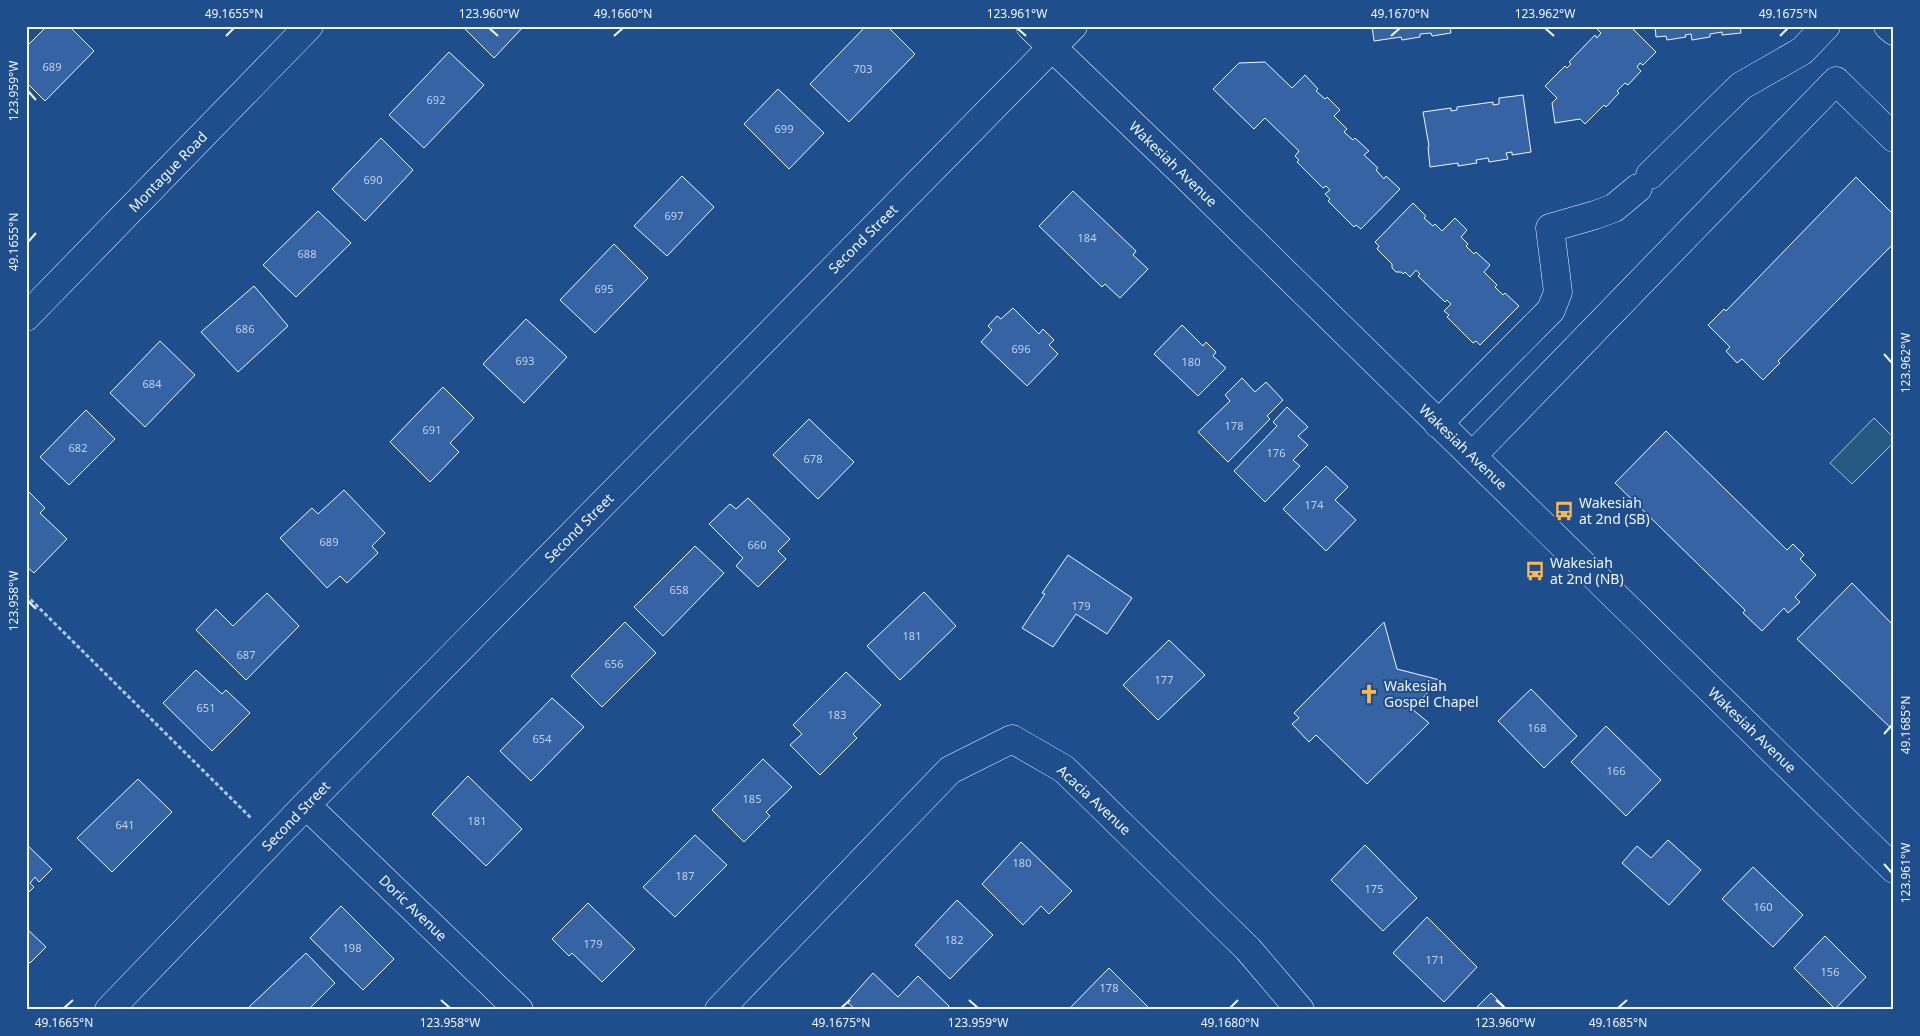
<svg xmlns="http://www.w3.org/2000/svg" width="1920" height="1036" viewBox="0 0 1920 1036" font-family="'Noto Sans',sans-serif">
<rect width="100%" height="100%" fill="#1f4e8c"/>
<path fill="#245a82" stroke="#a8bbd7" d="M 1874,418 L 1894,438 L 1894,442 L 1852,484 L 1830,463 Z"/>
<path fill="#3563a3" stroke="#f2f6ff" d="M 47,26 L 69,26 L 94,51 L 45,101 L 26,82 L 26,47 Z
M 462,26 L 524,26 L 494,58 Z
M 866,26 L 887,26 L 915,54 L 849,122 L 810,84 Z
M 1372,26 L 1450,26 L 1451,33 L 1432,36 L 1431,33 L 1420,34 L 1420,37 L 1402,40 L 1401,37 L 1374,41 Z
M 1599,26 L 1630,26 L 1656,52 L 1643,65 L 1640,63 L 1637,67 L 1641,71 L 1628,85 L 1625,83 L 1617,91 L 1619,93 L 1606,107 L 1604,105 L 1585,124 L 1580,119 L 1555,123 L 1552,103 L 1557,98 L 1545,86 L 1565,66 L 1567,68 L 1571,64 L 1569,62 L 1595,35 L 1597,38 L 1601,33 L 1597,29 Z
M 1655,26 L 1740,26 L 1741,33 L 1722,35 L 1722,32 L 1710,34 L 1710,37 L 1692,40 L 1691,34 L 1685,35 L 1686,37 L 1667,40 L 1666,36 L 1656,37 Z
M 449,52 L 484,85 L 424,148 L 389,115 Z
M 1265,62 L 1292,88 L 1305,75 L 1318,89 L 1316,91 L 1325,99 L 1327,97 L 1340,110 L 1334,116 L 1347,129 L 1344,132 L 1353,140 L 1355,138 L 1369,151 L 1364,155 L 1378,168 L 1376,170 L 1384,179 L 1386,176 L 1400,189 L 1361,229 L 1356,225 L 1354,227 L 1328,201 L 1330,199 L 1325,194 L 1330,190 L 1326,186 L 1323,188 L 1297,162 L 1299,160 L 1295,156 L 1299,151 L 1265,118 L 1254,129 L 1213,89 L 1239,63 Z
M 778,89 L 824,133 L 789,169 L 744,124 Z
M 1523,95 L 1531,152 L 1512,155 L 1512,152 L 1506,153 L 1508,159 L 1489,162 L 1488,158 L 1476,160 L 1477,163 L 1458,166 L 1458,163 L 1430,167 L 1428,147 L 1429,146 L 1423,112 L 1451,108 L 1451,111 L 1457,110 L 1457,107 L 1493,102 L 1493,105 L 1499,104 L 1499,98 Z
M 381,138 L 413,170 L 365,221 L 332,189 Z
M 682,176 L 714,207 L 667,256 L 634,226 Z
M 1856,177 L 1894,215 L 1894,243 L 1778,361 L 1780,363 L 1763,380 L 1742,359 L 1737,363 L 1726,351 L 1730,347 L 1708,325 L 1724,309 L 1726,311 Z
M 1073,191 L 1136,251 L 1133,255 L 1148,269 L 1120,298 L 1105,284 L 1102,287 L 1039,226 Z
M 1413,203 L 1426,216 L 1424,218 L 1433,226 L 1435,224 L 1442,231 L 1455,218 L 1467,230 L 1461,237 L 1468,244 L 1466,246 L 1474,254 L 1476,252 L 1490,265 L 1484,272 L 1497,285 L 1495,287 L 1503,295 L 1505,293 L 1519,306 L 1480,345 L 1476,341 L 1473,343 L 1447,317 L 1449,315 L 1444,311 L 1451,304 L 1447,300 L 1445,302 L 1418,276 L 1420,274 L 1416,270 L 1410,277 L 1405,272 L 1403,274 L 1401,272 L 1396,272 L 1392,268 L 1392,264 L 1377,249 L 1379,246 L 1375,242 Z
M 318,211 L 351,243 L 296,297 L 263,265 Z
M 614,244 L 648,278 L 595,333 L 560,300 Z
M 254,286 L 288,326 L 238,372 L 201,332 Z
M 1013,308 L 1039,334 L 1043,329 L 1054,340 L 1049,345 L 1058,354 L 1027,386 L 981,342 L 992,330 L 988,326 L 997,316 L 1001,319 Z
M 526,319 L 567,357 L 524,403 L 483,364 Z
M 1182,325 L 1203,346 L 1206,342 L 1216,352 L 1213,356 L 1226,368 L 1198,396 L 1154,354 Z
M 160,341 L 195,375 L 145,427 L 110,393 Z
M 1242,378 L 1255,392 L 1266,382 L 1283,400 L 1267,416 L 1270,419 L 1228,462 L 1198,432 L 1230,401 L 1225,395 Z
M 443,387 L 474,418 L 450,443 L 459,452 L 430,482 L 390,442 Z
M 1287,407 L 1308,427 L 1298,436 L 1308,445 L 1293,460 L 1300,466 L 1265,502 L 1234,471 L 1277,426 L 1273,422 Z
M 86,410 L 115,439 L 69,485 L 40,457 Z
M 809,419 L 854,462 L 818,499 L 773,455 Z
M 1666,431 L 1787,550 L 1793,544 L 1804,555 L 1800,559 L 1816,575 L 1795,597 L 1800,602 L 1788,613 L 1784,608 L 1762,631 L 1743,613 L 1745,610 L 1615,483 Z
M 1326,466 L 1348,487 L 1335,500 L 1356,520 L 1326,551 L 1283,509 Z
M 26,489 L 45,508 L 40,513 L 67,539 L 34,573 L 26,566 Z
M 344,490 L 385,533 L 372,546 L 378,553 L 347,583 L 340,576 L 327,588 L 280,538 L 312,508 L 318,514 Z
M 748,498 L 790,539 L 778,551 L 786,559 L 758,587 L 736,566 L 743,558 L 709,524 L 730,504 L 736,509 Z
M 695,546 L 724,573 L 663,636 L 634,607 Z
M 1068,555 L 1132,598 L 1107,634 L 1076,614 L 1053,647 L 1022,628 L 1045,594 L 1042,593 Z
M 1852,583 L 1894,626 L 1894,731 L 1797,639 Z
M 924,592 L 956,626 L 900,680 L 867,646 Z
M 267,593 L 299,626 L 246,680 L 196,630 L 216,609 L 233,626 Z
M 625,622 L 656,653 L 602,707 L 571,676 Z
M 1384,622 L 1397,669 L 1440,680 L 1412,709 L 1429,723 L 1367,784 L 1316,735 L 1309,742 L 1292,724 L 1299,718 L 1294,713 Z
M 1169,640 L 1205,675 L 1158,720 L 1123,685 Z
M 196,670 L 222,694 L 226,690 L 250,713 L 212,751 L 163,703 Z
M 846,672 L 881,705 L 853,734 L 857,738 L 820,775 L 790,745 L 802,734 L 793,725 Z
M 1531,689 L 1577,736 L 1544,768 L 1498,721 Z
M 552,698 L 584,727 L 531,781 L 500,751 Z
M 1606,726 L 1661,780 L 1626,816 L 1571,762 Z
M 763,759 L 792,787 L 766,812 L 770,816 L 744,842 L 712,810 Z
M 468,776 L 522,829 L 486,866 L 432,814 Z
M 138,779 L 172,812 L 112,872 L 77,838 Z
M 695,835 L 727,865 L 675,917 L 643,887 Z
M 1668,840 L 1701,870 L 1669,905 L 1622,863 L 1637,846 L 1651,858 Z
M 1021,842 L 1072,891 L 1049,914 L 1041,906 L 1023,925 L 982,884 Z
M 26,844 L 52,869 L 39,882 L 35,877 L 30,883 L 34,887 L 26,895 Z
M 1365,845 L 1417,898 L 1383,931 L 1331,880 Z
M 1753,867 L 1803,915 L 1773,947 L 1722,899 Z
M 957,900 L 993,935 L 950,979 L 915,945 Z
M 588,903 L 635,949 L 602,982 L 572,953 L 569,956 L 552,939 Z
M 341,906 L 394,959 L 363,990 L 310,938 Z
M 1427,917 L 1477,967 L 1444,1002 L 1393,953 Z
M 26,928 L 46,947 L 30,963 L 28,961 L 26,963 Z
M 1825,936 L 1866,977 L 1835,1009 L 1794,968 Z
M 306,953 L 335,983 L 308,1010 L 248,1008 Z
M 1109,968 L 1150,1009 L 1068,1010 Z
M 873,973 L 898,997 L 918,976 L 949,1006 L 946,1010 L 856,1010 L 847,1002 Z
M 1491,993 L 1508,1010 L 1474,1010 Z"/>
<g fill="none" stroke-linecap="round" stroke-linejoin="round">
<defs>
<path id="minor" d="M 1888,26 L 1894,31
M 1650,175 L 1741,86 L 1802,51 L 1826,26
M 26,317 L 309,26
M 1438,424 L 1551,310 L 1558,292 L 1550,228 L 1595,215 L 1614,208 L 1638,188
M 1472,456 L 1836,81 L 1894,138
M 306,805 L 519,1010
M 109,1010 L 306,805 L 1073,26
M 719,1010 L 950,770 L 1012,739 L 1064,769 L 1248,949 L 1300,1010"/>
<path id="major" d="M 1030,26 L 1185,175 L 1894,869"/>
</defs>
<use href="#minor" stroke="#f2f6ff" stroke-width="29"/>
<use href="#major" stroke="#f2f6ff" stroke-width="29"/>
<path stroke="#b3c4dc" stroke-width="3" stroke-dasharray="4 2.5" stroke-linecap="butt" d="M 26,595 L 251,818"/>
<use href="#minor" stroke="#1f4e8c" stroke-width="28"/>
<use href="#major" stroke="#1f4e8c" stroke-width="28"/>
</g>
<path fill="none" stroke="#f2f6ff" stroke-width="2" d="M 489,28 L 498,36M 1017,28 L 1026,36M 1545,28 L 1554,36M 226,36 L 234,28M 614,36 L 623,28M 1391,36 L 1400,28M 1780,36 L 1788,28M 28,91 L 36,100M 28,242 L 36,233M 1884,354 L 1892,363M 28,601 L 36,609M 1884,734 L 1892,725M 1884,864 L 1892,873M 441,1000 L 450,1008M 969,1000 L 978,1008M 1496,1000 L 1505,1008M 64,1008 L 73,1000M 841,1008 L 850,1000M 1230,1008 L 1238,1000M 1618,1008 L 1627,1000"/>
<defs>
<symbol id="bus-bare" viewBox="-9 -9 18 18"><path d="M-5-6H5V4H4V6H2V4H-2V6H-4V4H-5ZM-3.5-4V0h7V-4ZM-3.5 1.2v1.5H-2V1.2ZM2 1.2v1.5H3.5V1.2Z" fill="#ffb74d" stroke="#1f4e8c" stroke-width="2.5" paint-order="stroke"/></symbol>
<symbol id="church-bare" viewBox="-9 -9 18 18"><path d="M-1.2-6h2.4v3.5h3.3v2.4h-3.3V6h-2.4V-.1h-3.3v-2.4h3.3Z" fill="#ffb74d" stroke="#1f4e8c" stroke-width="2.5" paint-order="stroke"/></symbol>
</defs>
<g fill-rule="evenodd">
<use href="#bus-bare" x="1550" y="497" width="28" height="28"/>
<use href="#bus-bare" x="1521" y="557" width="28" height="28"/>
<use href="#church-bare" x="1355" y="680" width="28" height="28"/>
</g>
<g text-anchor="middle" stroke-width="4" stroke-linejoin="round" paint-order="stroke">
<g font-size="11" fill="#c3d1e8">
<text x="52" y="71">689</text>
<text x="863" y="73">703</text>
<text x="436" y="104">692</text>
<text x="784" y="133">699</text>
<text x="373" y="184">690</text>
<text x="674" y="220">697</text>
<text x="1087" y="242">184</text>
<text x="307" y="258">688</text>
<text x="604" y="293">695</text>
<text x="245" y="333">686</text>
<text x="1021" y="353">696</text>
<text x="525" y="365">693</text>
<text x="1191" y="366">180</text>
<text x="152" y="388">684</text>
<text x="1234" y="430">178</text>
<text x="432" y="434">691</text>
<text x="78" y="452">682</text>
<text x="1276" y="457">176</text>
<text x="813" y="463">678</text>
<text x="1314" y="509">174</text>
<text x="329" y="546">689</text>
<text x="757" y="549">660</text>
<text x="679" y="594">658</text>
<text x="1081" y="610">179</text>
<text x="912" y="640">181</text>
<text x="246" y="659">687</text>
<text x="614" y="668">656</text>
<text x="1164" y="684">177</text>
<text x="206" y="712">651</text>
<text x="837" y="719">183</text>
<text x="1537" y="732">168</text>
<text x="542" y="743">654</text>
<text x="1616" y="775">166</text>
<text x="752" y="803">185</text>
<text x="477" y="825">181</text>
<text x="125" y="829">641</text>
<text x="1022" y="867">180</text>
<text x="685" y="880">187</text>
<text x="1374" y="893">175</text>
<text x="1763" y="911">160</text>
<text x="954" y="944">182</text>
<text x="593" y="948">179</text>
<text x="352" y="952">198</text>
<text x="1435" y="964">171</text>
<text x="1830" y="976">156</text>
<text x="1109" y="992">178</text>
</g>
<g font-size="14" fill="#f2f6ff" stroke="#1f4e8c">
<text transform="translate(1173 164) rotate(44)" y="5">Wakesiah Avenue</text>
<text transform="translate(168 172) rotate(-46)" y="5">Montague Road</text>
<text transform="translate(863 239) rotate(-45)" y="5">Second Street</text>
<text transform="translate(1463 447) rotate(44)" y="5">Wakesiah Avenue</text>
<text transform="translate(579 528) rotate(-45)" y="5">Second Street</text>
<text transform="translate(1752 730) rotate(44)" y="5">Wakesiah Avenue</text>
<text transform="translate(1094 800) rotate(43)" y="5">Acacia Avenue</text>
<text transform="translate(296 816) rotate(-46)" y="5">Second Street</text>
<text transform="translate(413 908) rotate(44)" y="5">Doric Avenue</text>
</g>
<g font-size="14" fill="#f2f6ff" stroke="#1f4e8c" text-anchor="start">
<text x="1579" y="508">Wakesiah<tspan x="1579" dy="16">at 2nd (SB)</tspan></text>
<text x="1550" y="568">Wakesiah<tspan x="1550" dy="16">at 2nd (NB)</tspan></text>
<text x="1384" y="691">Wakesiah<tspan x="1384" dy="16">Gospel Chapel</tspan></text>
</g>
</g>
<rect width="1920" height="1036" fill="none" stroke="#1f4e8c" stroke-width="55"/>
<rect x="28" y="28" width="1864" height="980" fill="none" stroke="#f2f6ff" stroke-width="2"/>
<g font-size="12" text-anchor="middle" fill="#f2f6ff">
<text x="234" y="18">49.1655°N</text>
<text x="489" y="18">123.960°W</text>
<text x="623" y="18">49.1660°N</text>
<text x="1017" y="18">123.961°W</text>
<text x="1400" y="18">49.1670°N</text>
<text x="1545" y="18">123.962°W</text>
<text x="1788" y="18">49.1675°N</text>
<text transform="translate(14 91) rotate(-90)" y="4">123.959°W</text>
<text transform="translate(14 242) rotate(-90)" y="4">49.1655°N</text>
<text transform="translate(1906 363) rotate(-90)" y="4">123.962°W</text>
<text transform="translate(14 601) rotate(-90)" y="4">123.958°W</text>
<text transform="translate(1906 725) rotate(-90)" y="4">49.1685°N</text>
<text transform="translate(1906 873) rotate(-90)" y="4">123.961°W</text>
<text x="64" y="1027">49.1665°N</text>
<text x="450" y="1027">123.958°W</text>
<text x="841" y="1027">49.1675°N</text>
<text x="978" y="1027">123.959°W</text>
<text x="1230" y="1027">49.1680°N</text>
<text x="1505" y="1027">123.960°W</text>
<text x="1618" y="1027">49.1685°N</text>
</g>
</svg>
